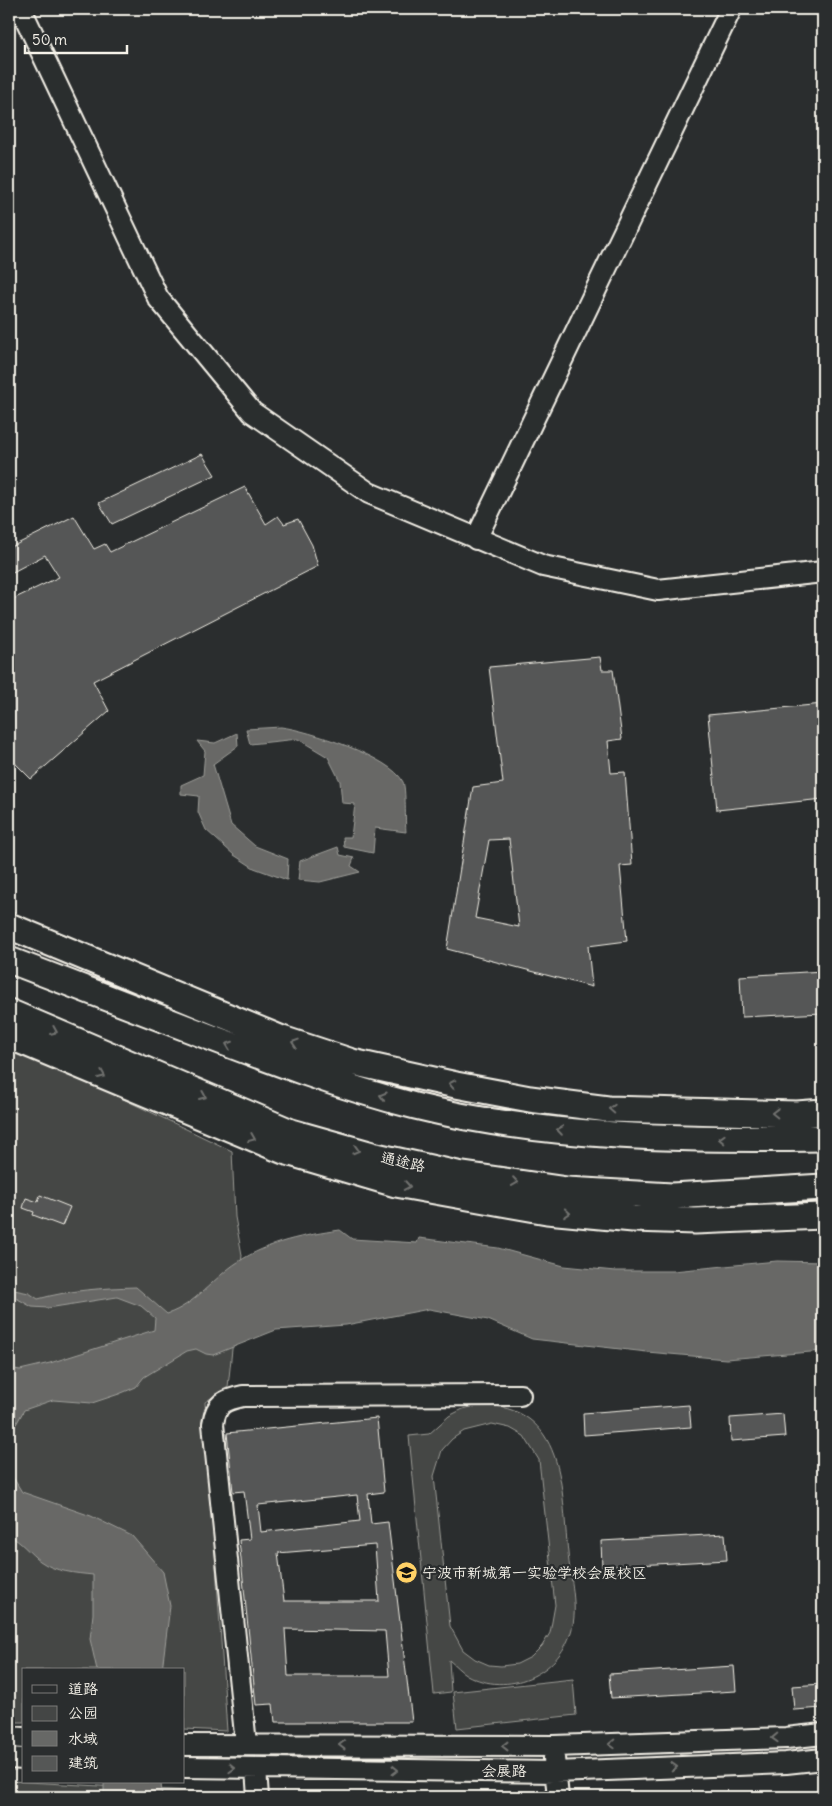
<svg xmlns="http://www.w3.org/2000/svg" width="832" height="1806" viewBox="0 0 832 1806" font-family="Delius,'LXGW WenKai TC',sans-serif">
<rect width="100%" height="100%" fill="#2a2d2e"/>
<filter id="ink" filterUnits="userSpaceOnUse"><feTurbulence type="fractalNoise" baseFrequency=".02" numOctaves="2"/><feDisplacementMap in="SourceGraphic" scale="10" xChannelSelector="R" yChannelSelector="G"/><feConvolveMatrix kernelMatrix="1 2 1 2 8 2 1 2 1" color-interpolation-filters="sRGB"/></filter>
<g filter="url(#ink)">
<path fill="#444645" stroke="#9c9c96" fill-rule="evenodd" d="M 9,1047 L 71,1074 L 232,1151 L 235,1217 L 242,1255 L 228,1387 L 205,1402 L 227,1731 L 184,1729 L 184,1670 L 24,1670 L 24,1722 L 9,1722 Z
M 479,1405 C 567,1405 561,1489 568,1553 C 570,1578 579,1608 571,1632 C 558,1675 507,1697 467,1675 C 460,1671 455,1665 449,1660 L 451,1692 L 434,1694 L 409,1436 L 429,1434 L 449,1416 L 463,1409 ZM 492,1424 L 510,1428 L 524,1436 L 539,1460 L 555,1605 L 550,1633 L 542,1646 L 531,1657 L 517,1664 L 501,1666 L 489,1665 L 475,1659 L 463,1650 L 450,1626 L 434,1476 L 442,1450 L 452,1439 L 464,1431 Z
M 573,1679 L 576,1715 L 457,1728 L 453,1692 Z
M 9,1781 L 228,1793 L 233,1797 L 9,1797 Z"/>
<path fill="#676866" stroke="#9f9f9a" d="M 281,727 C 307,730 392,757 403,782 C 406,788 405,822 406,832 L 375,828 L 373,853 L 344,847 L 343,837 L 351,837 L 355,804 L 342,803 L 340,781 L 328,757 L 298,739 L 250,744 L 246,729 Z
M 237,733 L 238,746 L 213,764 L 231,825 L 255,846 L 288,859 L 287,880 L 254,868 L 234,855 L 206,830 L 198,812 L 199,796 L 181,794 L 181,785 L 203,775 L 205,751 L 197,741 L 215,743 Z
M 338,847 L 340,855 L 354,858 L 351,866 L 360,872 L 320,882 L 298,880 L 300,861 Z
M 340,1230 L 352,1239 L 417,1243 L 419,1238 L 498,1248 L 564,1266 L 615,1271 L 673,1271 L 777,1261 L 823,1262 L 823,1351 L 726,1359 L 647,1352 L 532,1339 L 488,1320 L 429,1309 L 346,1325 L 276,1330 L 213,1355 L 206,1354 L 196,1349 L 187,1351 L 144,1377 L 136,1387 L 119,1394 L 92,1403 L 53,1400 L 24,1410 L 9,1437 L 9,1368 L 20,1370 L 50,1363 L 154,1330 L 155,1318 L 141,1306 L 117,1297 L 48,1308 L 32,1307 L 9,1294 L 9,1289 L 29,1293 L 38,1299 C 70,1290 102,1288 136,1287 L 167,1314 C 195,1305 213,1278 238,1262 C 268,1242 305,1235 340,1230 Z
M 9,1467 L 9,1471 L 22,1492 L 91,1516 L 132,1536 L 163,1572 L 170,1606 L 162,1670 L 97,1670 L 90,1639 L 93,1614 L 93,1575 C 75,1573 55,1572 40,1561 C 29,1553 21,1541 9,1536 Z
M 104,1782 L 161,1782 L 162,1797 L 104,1797 Z"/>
<path fill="#555756" stroke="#f4f1e8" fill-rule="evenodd" d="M 202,454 L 215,475 L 112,524 L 99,503 Z
M 245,487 L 266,524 L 278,516 L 284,524 L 298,519 L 312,545 L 318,566 L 93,681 L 109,711 L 31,779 L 9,757 L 9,601 L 59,577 L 45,555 L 9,574 L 9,548 L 74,516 L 94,549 L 105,544 L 110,552 Z
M 600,657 L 602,670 L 613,670 L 622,739 L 608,741 L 611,773 L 625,772 L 632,865 L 620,866 L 627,941 L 588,946 L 592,987 L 447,949 L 473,787 L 503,783 L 489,667 ZM 509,839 L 519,927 L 475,918 L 489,840 Z
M 823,704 L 823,799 L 717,810 L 708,715 Z
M 823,971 L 823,1013 L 742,1017 L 740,976 Z
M 40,1195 L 70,1207 L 62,1226 L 33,1215 L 34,1212 L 23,1208 L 26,1198 L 38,1202 Z
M 689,1405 L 691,1427 L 584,1435 L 583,1413 Z
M 783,1414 L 785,1437 L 731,1441 L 730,1418 Z
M 377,1418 L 384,1492 L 368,1494 L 371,1524 L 388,1522 L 412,1722 L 275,1722 L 273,1704 L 256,1705 L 239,1540 L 250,1539 L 244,1491 L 233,1492 L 227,1433 ZM 357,1495 L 360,1521 L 261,1532 L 258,1505 ZM 375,1545 L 379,1601 L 284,1601 L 278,1553 ZM 285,1629 L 385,1631 L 389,1676 L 288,1676 Z
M 725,1534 L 727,1560 L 602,1567 L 601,1541 Z
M 734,1666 L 736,1691 L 611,1698 L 609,1674 Z
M 823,1684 L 823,1708 L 794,1710 L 792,1686 Z"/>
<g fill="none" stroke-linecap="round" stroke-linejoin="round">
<defs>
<path id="minor" d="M 21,9 L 158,298 L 252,412 L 369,493 L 543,566 L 658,590 L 823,572
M 476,539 L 731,9
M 9,1737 L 24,1738
M 246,1744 L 213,1424 C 216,1403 224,1400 243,1396 L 520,1395
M 184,1745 L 554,1746 L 786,1738 L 823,1734
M 9,1758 L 24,1759
M 554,1758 L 558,1797
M 184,1767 L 555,1772 L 786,1763 L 823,1759
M 256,1769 L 258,1797"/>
<path id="major" d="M 9,926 L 282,1039 L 352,1062 L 456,1085 L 530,1099 L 608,1109 L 797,1114 L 823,1112
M 9,960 C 71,984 133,1008 194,1031 C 267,1059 340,1087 415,1106 C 548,1139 687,1140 823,1138
M 9,1012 L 291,1132 L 376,1156 L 457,1174 L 567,1190 L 672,1196 L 823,1187
M 9,1036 L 284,1151 L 396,1184 L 547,1211 L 633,1219 L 695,1221 L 823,1216"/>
</defs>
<use href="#minor" stroke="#f4f1e8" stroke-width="24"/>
<use href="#major" stroke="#f4f1e8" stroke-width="29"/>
<use href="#minor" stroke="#2a2d2e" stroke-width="20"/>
<use href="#major" stroke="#2a2d2e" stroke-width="25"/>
</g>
<defs><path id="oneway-chevron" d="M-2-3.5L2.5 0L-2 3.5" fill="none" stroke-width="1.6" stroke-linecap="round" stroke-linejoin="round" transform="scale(1.25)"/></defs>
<g stroke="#71726f">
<use href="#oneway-chevron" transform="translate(54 1031) rotate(23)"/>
<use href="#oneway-chevron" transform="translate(295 1043) rotate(-162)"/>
<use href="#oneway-chevron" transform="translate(229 1045) rotate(-159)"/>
<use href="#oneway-chevron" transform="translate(102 1075) rotate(23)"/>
<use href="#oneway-chevron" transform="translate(452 1084) rotate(-168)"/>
<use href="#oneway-chevron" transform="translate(203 1096) rotate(23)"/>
<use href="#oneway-chevron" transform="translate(383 1096) rotate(-163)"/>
<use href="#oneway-chevron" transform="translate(612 1109) rotate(-177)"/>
<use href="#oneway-chevron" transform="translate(775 1113) rotate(-179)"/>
<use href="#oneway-chevron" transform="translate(560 1130) rotate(-172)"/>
<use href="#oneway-chevron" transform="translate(252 1138) rotate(22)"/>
<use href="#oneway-chevron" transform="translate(722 1139) rotate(-178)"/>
<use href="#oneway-chevron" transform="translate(356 1150) rotate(16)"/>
<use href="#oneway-chevron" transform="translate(515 1182) rotate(8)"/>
<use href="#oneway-chevron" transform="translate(407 1186) rotate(10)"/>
<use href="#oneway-chevron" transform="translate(567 1213) rotate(5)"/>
<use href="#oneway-chevron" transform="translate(775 1738) rotate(178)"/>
<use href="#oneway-chevron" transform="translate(612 1744) rotate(178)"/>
<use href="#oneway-chevron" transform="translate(342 1745) rotate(-180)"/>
<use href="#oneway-chevron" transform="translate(505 1746) rotate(-180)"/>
<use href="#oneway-chevron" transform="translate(674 1767) rotate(-2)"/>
<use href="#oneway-chevron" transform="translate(232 1768) rotate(2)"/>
<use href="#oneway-chevron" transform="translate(395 1770)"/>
</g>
</g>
<defs>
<symbol id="school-disc" viewBox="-11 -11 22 22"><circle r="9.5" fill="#ffd166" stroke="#2a2d2e"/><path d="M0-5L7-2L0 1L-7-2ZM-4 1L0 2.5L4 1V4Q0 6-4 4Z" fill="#111"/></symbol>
</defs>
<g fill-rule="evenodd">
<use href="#school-disc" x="394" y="1560" width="25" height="25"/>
</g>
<g text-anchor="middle" stroke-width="4.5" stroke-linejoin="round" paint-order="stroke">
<g font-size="15" fill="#f4f1e8" stroke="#2a2d2e">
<text transform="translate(403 1162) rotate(12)" y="5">通途路</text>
<text x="504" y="1776">会展路</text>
</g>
<g font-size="15" fill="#f4f1e8" stroke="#2a2d2e" text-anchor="start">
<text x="422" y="1578">宁波市新城第一实验学校会展校区</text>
</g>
</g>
<rect width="832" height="1806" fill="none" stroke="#2a2d2e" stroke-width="30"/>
<rect x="15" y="15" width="802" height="1776" fill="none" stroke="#f4f1e8" stroke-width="2" filter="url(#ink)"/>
<rect x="22" y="1668" width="162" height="115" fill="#2a2d2e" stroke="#7b7b78"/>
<rect x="32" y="1685" width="25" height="8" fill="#2a2d2e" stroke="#7b7b78"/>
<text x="68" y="1694" font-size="15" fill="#f4f1e8">道路</text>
<rect x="32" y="1706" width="25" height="15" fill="#444645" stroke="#7b7b78"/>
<text x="68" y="1718" font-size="15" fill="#f4f1e8">公园</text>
<rect x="32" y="1731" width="25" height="15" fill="#676866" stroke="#7b7b78"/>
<text x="68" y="1744" font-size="15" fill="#f4f1e8">水域</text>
<rect x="32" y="1756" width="25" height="15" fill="#555756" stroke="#7b7b78"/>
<text x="68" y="1768" font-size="15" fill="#f4f1e8">建筑</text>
<path d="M25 45v8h102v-8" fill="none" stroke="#f4f1e8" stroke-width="2.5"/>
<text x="32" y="45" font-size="15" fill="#f4f1e8" stroke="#2a2d2e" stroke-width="4" paint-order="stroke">50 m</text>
</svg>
